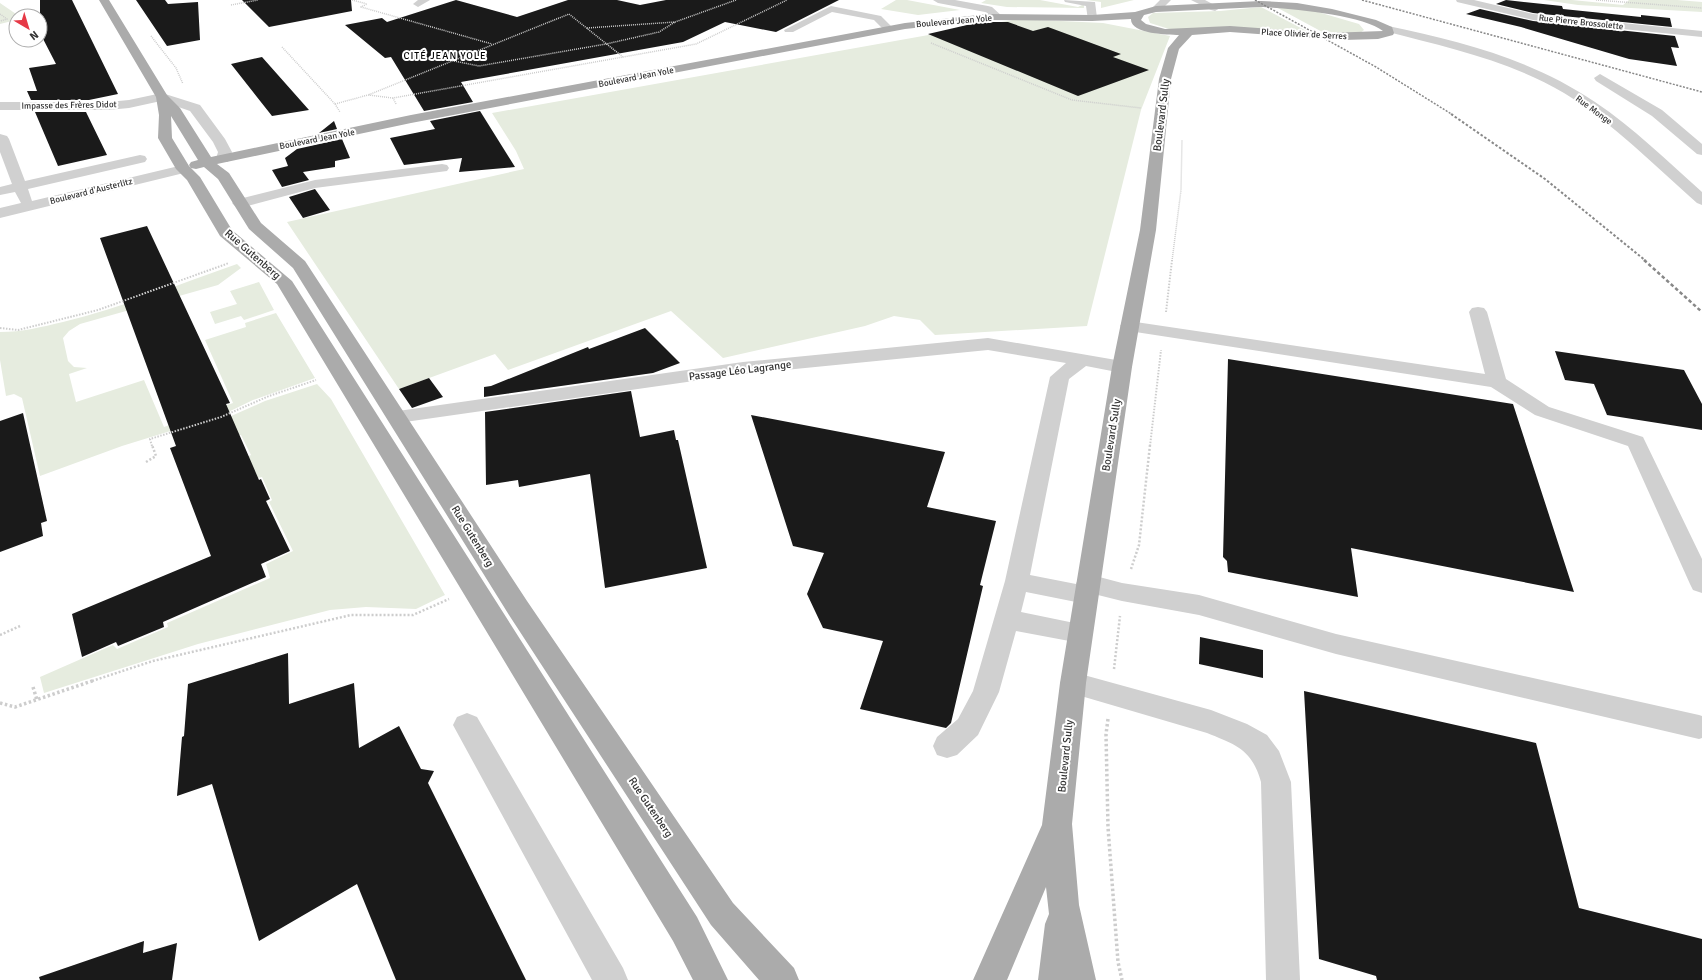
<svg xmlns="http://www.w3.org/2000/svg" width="1702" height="980" viewBox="0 0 1702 980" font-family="Signika,sans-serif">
<rect width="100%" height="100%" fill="#fff"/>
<path fill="#e6ecdf" d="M 896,0 L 907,0 L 960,10 L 918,15 L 881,9 Z
M 986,0 L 1040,0 L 1078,7 L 1084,4 L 1084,8 L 1007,7 L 981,3 Z
M 1086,0 L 1134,0 L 1101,8 L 1101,2 Z
M 1511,0 L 1572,0 L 1623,5 L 1629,0 L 1677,0 L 1702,2 L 1702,12 L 1578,5 L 1544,0 Z
M 0,3 L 19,16 L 16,16 L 16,20 L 0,24 Z
M 1261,7 L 1314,35 L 1169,29 L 1150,23 L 1148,17 L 1153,13 L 1220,11 Z
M 1276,7 L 1311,10 L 1359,24 L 1364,30 L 1360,33 L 1326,34 Z
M 1018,19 L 1103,23 L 1170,36 L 1141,110 L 1087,326 L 935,335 L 920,320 L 894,316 L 865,326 L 723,358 L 671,311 L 508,370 L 495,354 L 399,389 L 287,222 L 524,169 L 516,151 L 492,113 Z
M 237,264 L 241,268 L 218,285 L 80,324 L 69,331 L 63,338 L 68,361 L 74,367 L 87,368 L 69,374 L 76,402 L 144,380 L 164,427 L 233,403 L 205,340 L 246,327 L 245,323 L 276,313 L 315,378 L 253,400 L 222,415 L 122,446 L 40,476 L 22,398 L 14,394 L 6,396 L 0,360 L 0,332 C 22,332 42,327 63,322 C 122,308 179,284 237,264 Z
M 259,282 L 274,310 L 244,320 L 241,316 L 215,324 L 210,312 L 237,304 L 230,291 Z
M 317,384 L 331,399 L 445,595 L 416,609 L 366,607 L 330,610 L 198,644 L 44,693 L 40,677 L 113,645 L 117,649 L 168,627 L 167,623 L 270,578 L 266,564 L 293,551 L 269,502 L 272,500 L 262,477 L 258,478 L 247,457 L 251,455 L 241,435 L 237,435 L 229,417 L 265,401 Z"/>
<path fill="#1a1a1a" d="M 40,0 L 72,0 L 118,94 L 89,100 L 31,100 L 27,91 L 37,91 L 29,68 L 56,64 L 40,33 Z
M 136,0 L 165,0 L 168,4 L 198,2 L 200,40 L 167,46 Z
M 242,0 L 351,0 L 352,11 L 269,27 Z
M 456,0 L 517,17 L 568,0 L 617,0 L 640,5 L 666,0 L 839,0 L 776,32 L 725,22 L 683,42 L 461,82 L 473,102 L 424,111 L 391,57 L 385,58 L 345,25 L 382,18 L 387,22 Z
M 1506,0 L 1562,6 L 1563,9 L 1641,17 L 1641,15 L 1670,18 L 1672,27 L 1533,13 L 1496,4 Z
M 1480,9 L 1533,21 L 1675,36 L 1679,48 L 1671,47 L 1677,66 L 1629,59 L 1521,27 L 1466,14 Z
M 980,22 L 1008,22 L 1033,31 L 1048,27 L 1121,54 L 1113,57 L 1149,70 L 1078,96 L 928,34 Z
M 262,57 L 309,110 L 272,116 L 231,64 Z
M 480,111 L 515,167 L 459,172 L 462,158 L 404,165 L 390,138 L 435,129 L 430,121 Z
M 35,112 L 86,112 L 107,155 L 58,166 Z
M 334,121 L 337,129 L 319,133 Z
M 342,139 L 350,158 L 335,161 L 335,167 L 303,172 L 309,180 L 282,187 L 272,170 L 288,166 L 285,158 L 297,149 Z
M 315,189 L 330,210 L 303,218 L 289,197 Z
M 147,226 L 230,403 L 226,404 L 259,480 L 261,479 L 270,499 L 266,501 L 290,551 L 261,564 L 266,577 L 163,622 L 164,627 L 118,646 L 116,642 L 82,657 L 72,614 L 211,556 L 170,448 L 176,446 L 100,238 Z
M 645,328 L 680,363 L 653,373 L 484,397 L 484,387 L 491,386 L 588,347 L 589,349 Z
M 1555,351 L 1684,370 L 1702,404 L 1702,430 L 1607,415 L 1594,384 L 1565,380 Z
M 1228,359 L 1513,404 L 1574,592 L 1351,548 L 1358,597 L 1228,572 L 1227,561 L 1223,557 Z
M 429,378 L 443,397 L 412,408 L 399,389 Z
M 631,391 L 640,437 L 674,430 L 676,440 L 678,440 L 707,568 L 605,588 L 590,474 L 519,487 L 518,480 L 486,485 L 485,412 Z
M 23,413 L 47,521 L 41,523 L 43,536 L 0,552 L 0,421 Z
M 751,415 L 945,452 L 927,507 L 996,521 L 980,585 L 983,586 L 951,723 L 946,728 L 860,709 L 883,641 L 823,628 L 807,594 L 824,553 L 793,546 Z
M 1200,637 L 1263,650 L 1263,678 L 1199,664 Z
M 288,653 L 289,704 L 354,683 L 359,748 L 399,726 L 421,769 L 434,771 L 428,783 L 526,980 L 396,980 L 357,884 L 259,941 L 212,784 L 177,796 L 182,737 L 184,736 L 188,684 Z
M 1304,691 L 1536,743 L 1579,908 L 1702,939 L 1702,980 L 1377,980 L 1376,976 L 1319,959 Z
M 144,941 L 143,953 L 177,943 L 172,980 L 40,980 L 39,977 Z"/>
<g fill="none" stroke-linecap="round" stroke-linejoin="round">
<path stroke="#cdcdcd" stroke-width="1.5" stroke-dasharray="1 1" stroke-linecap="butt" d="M 352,0 L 367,4 L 361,7 L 492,44
M 1596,0 L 1702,8
M 231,5 L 258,0
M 0,14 L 7,19 L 0,21
M 587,28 L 675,22 L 736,0
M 151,36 L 176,68 L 183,84
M 931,43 L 1072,100 L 1141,108
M 282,47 L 335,104 L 368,95
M 454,61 L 479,66 L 606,44 L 659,32 L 675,22
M 393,98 L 368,95 L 569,14 L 623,57
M 335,104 L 340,112
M 396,104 L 393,98 L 696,44 L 787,0
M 1172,261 L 1181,190 L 1182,140"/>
<path stroke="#cdcdcd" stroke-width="2" stroke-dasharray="1.5 1.5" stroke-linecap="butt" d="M 1166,312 L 1172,260
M 0,328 L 18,330 L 98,310 L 229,263
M 152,446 L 150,439 L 221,417 L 269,396 L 316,380
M 1150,446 L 1161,350"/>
<path stroke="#cdcdcd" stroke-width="2.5" stroke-dasharray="2 2" stroke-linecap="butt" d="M 146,462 L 156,456 L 152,445
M 1131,569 L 1139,545 L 1150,445
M 0,635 L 20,626
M 1114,669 L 1120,616
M 92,681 L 153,661 L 351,615 L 413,615 L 449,599"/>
<path stroke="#cdcdcd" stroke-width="3.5" stroke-dasharray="2.5 2.5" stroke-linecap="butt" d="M 33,687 L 37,700
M 0,703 L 15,707 L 95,680
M 1108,719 L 1106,734 L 1108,827 L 1118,962 L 1122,980"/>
<path fill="#d0d0d0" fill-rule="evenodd" d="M 418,0 L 430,0 L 418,7 L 413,4 Z
M 933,0 L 955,0 L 988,6 L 992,7 L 1003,17 L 998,20 L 985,12 L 938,3 Z
M 1064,0 L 1095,2 L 1097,18 L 1092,21 L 1088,20 L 1086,6 L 1065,2 Z
M 1160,0 L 1171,0 L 1160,11 L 1152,11 L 1151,9 Z
M 1191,0 L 1205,0 L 1220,8 L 1215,11 L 1211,10 Z
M 1456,0 L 1474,0 L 1533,14 L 1702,31 L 1702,37 L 1533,20 L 1457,2 Z
M 831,6 L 881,16 L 894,29 L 893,31 L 885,31 L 874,20 L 832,12 L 793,32 L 785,32 L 784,30 Z
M 1388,26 C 1461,41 1533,60 1595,102 C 1634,128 1667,161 1702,192 L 1702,205 L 1697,203 C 1654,165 1613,123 1564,93 C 1508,60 1446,47 1384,31 L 1383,29 Z
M 1600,74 L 1662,110 L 1702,144 L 1702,155 L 1697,154 L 1652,116 L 1596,81 L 1594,78 Z
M 162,93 L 200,105 L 225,139 L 232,152 L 228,162 L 218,162 L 216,159 L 218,152 L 213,142 L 190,111 L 161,101 L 129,108 L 108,110 L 0,110 L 0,102 L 108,102 L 129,100 Z
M 0,134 L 7,136 L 9,139 L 25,181 L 140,155 L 145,156 L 147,159 L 145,162 L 28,189 L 32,201 L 183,165 L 188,166 L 190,169 L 188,172 L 0,218 L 0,208 L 21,203 L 15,192 L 0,195 L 0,187 L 12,184 L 0,152 Z
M 442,164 L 447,165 L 449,168 L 447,171 L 315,188 L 240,208 L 235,206 L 232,203 L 235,200 L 315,180 Z
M 1478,307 L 1484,308 L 1487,312 L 1506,379 L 1549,407 L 1643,437 L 1702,559 L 1702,593 L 1693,590 L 1690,584 L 1628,446 L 1535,415 L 1491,387 L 1129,331 L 1123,330 L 1120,326 L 1123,322 L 1129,321 L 1485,374 L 1469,312 L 1472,308 Z
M 988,338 L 1122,361 L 1129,363 L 1132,367 L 1129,371 L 1122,373 L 1086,366 L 1069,379 L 1030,575 L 1076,584 L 1079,577 L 1088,574 L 1122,583 L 1199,595 L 1336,634 L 1699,715 L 1702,716 L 1702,738 L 1699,739 L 1336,654 L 1199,615 L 1122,601 L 1098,595 L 1095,602 L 1086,604 L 1026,592 L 1021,612 L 1089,626 L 1093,633 L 1089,640 L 1080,643 L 1016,631 L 999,692 L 978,735 L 957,755 L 947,758 L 937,755 L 933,746 L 937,737 L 958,719 L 973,691 L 1005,581 L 1050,377 L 1066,363 L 988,350 L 743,374 L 398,423 L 391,421 L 388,417 L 391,413 L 398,411 L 743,362 Z
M 1073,672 L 1211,710 L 1247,724 L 1267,735 L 1279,751 L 1291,782 L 1300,980 L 1266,980 L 1261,782 C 1252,750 1237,745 1207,733 L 1064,691 L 1060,683 L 1064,675 Z
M 467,713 L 477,717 L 623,968 L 628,980 L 592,980 L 453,725 L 457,717 Z"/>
<path fill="#ababab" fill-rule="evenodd" d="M 99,0 L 109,0 L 167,95 L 180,108 L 211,157 L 411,115 L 905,23 L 988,14 L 1092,15 L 1135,12 L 1156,6 L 1261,1 L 1297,3 L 1332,9 L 1376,20 L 1392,27 L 1394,33 L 1393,35 L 1378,39 L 1343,40 L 1230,32 L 1192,35 L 1179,49 L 1171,79 L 1156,230 L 1132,367 L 1086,683 L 1072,824 L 1079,905 L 1096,980 L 1038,980 L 1045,924 L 1049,914 L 1046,887 L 1007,980 L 973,980 L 1042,825 L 1060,683 L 1112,367 L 1140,230 L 1159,79 L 1168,48 L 1179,35 C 1168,35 1130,34 1131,19 L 1092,21 L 988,20 L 905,29 L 411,123 L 217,164 L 229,173 L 261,223 L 305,261 L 527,601 L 733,903 L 794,968 L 799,980 L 759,980 L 711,925 L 509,615 L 293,268 L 249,229 L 218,179 L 204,167 L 196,169 L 191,168 L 189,165 L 191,162 L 198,160 L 171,116 L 172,138 L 189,166 L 200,177 L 232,230 L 292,281 L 697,917 L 728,980 L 693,980 L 673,941 L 277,284 L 220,236 L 187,180 L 176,169 L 158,138 L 159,115 L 156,97 ZM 1261,7 C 1287,8 1364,15 1383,31 L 1327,33 L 1230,26 L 1165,29 L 1146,24 L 1141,20 L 1144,15 L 1156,12 Z"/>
<path stroke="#888" stroke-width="1.5" stroke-dasharray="2 1.5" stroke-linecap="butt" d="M 1255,0 L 1376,67 L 1453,115
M 1362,0 L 1702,92"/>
<path stroke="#888" stroke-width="2" stroke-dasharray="2.5 2" stroke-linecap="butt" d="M 1451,114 L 1545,179 L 1646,261"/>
<path stroke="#888" stroke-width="2.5" stroke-dasharray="3.5 2.5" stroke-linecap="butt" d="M 1644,260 L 1702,312"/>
</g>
<g text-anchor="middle" stroke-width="4" stroke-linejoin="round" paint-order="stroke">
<g font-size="9" fill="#333" stroke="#fff">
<text transform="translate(954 21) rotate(-5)" y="3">Boulevard Jean Yole</text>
<text transform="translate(1581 22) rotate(6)" y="3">Rue Pierre Brossolette</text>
<text transform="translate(1304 34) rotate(3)" y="3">Place Olivier de Serres</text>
<text transform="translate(636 77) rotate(-11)" y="3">Boulevard Jean Yole</text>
<text transform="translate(69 105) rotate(-1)" y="3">Impasse des Frères Didot</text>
<text transform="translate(1594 110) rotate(36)" y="3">Rue Monge</text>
<text transform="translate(317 139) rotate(-11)" y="3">Boulevard Jean Yole</text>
<text transform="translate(91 191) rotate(-14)" y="3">Boulevard d'Austerlitz</text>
</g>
<g font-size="10" letter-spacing="1" fill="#000" stroke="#fff">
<text x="445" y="59">CITÉ JEAN YOLE</text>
</g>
<g font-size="11" fill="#333" stroke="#fff">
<text transform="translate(1161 115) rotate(-83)" y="4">Boulevard Sully</text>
<text transform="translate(253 254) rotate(41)" y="4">Rue Gutenberg</text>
<text transform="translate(740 370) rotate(-7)" y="4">Passage Léo Lagrange</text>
<text transform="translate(1111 435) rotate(-81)" y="4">Boulevard Sully</text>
<text transform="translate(473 536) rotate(58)" y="4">Rue Gutenberg</text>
<text transform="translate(1065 756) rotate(-84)" y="4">Boulevard Sully</text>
<text transform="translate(651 807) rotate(56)" y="4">Rue Gutenberg</text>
</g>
</g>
<g transform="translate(28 28) rotate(142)"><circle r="19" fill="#ffffff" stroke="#adadad"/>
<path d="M0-3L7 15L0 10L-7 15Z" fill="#e63946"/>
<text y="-6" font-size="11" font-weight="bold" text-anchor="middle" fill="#333333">N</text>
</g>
</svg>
